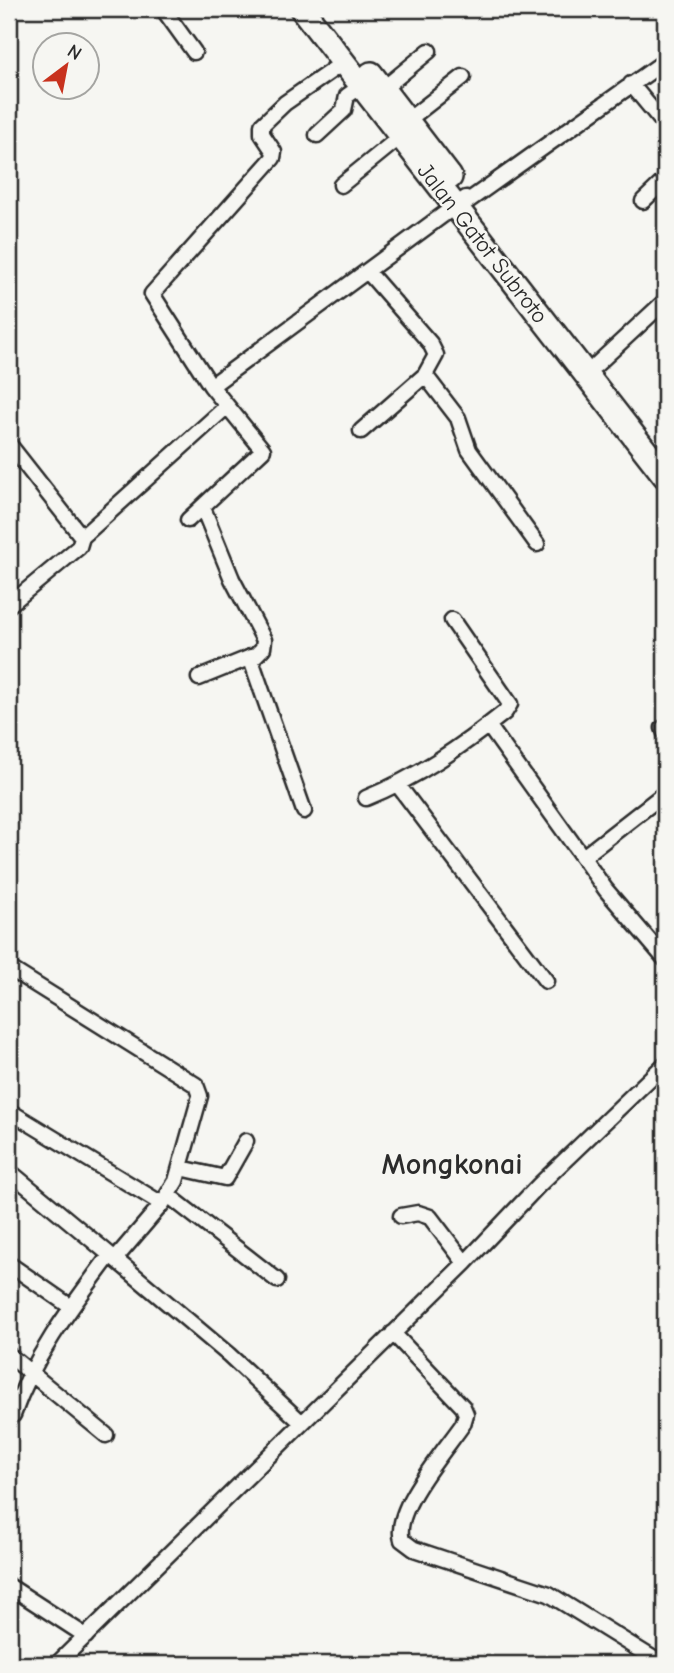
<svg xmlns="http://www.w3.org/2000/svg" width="674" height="1673" viewBox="0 0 674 1673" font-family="'Comic Neue',sans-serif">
<rect width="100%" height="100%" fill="#f6f6f2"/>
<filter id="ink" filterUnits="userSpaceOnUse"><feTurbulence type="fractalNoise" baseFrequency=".0143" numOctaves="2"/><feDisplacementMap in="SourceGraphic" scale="14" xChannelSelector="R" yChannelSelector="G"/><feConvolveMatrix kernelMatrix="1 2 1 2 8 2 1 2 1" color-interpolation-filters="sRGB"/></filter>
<g filter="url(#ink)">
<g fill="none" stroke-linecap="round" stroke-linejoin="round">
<defs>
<path id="minor" d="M 163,9 L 194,52
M 631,84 L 665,125
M 383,89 L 429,51
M 408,120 L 463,77
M 317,135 L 344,110 L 347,96 L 361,86
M 341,185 L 400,137
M 468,201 L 665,61
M 643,201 L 665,180
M 596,365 L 664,302
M 425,375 L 458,418 L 469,450 L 537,544
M 211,386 L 152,294 L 273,158 L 274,152 L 262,134 L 262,125 L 285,103 L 344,62
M 361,431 L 425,375 L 436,355 L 430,343 L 368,272
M 9,444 L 82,537
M 188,520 L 263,450 L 211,386 L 466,198
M 9,605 L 79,547 L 82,537 L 225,408
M 250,657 L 304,811
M 199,678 L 256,655 L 263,648 L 264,640 L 232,579 L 203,508
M 488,725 L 606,890 L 665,959
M 663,728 L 665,733
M 398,785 L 546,981
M 366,798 C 418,777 461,747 505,712 L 510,704 L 452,620
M 583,857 L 665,793
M 9,968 L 196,1085 L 200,1096 L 176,1181 L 162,1204 L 115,1259 L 229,1355 L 302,1423
M 9,1111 L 162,1204
M 181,1168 L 225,1178 L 246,1141
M 9,1171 L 115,1259
M 168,1195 L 277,1280
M 401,1216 L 418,1213 L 430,1217 L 465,1263
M 9,1264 L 71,1307
M 393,1333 L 463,1407 L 466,1414 L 463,1424 C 446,1449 392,1510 402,1540 L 414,1549 L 549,1594 L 662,1664
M 9,1355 L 106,1435
M 13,1415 C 34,1355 72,1306 110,1255
M 9,1586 L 86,1636
M 57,1664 L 465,1263 L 539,1185 L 665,1064"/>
<path id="trunk" d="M 302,9 L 665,476
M 371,74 L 450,177"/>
</defs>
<use href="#minor" stroke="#2b2b2b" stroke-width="19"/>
<use href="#trunk" stroke="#2b2b2b" stroke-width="28"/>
<use href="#minor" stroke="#f6f6f2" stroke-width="14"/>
<use href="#trunk" stroke="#f6f6f2" stroke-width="23"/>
</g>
</g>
<g text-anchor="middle" stroke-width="5" stroke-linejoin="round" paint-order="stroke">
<g font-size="23" fill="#2b2b2b" stroke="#f6f6f2">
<text transform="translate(483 243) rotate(52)" y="8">Jalan Gatot Subroto</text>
</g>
<g font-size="30" font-weight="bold" fill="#2b2b2b" stroke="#f6f6f2">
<text x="452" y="1174">Mongkonai</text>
</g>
</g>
<rect width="674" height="1673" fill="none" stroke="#f6f6f2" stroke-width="35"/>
<rect x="18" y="18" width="639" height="1638" fill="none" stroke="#2b2b2b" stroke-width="2.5" filter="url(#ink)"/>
<g transform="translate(66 66) rotate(32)"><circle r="33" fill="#f6f6f2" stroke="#a5a5a2" stroke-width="2"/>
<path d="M0-5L12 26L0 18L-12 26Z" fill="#c8321e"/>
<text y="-10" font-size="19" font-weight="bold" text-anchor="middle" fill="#2b2b2b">N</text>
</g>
</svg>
